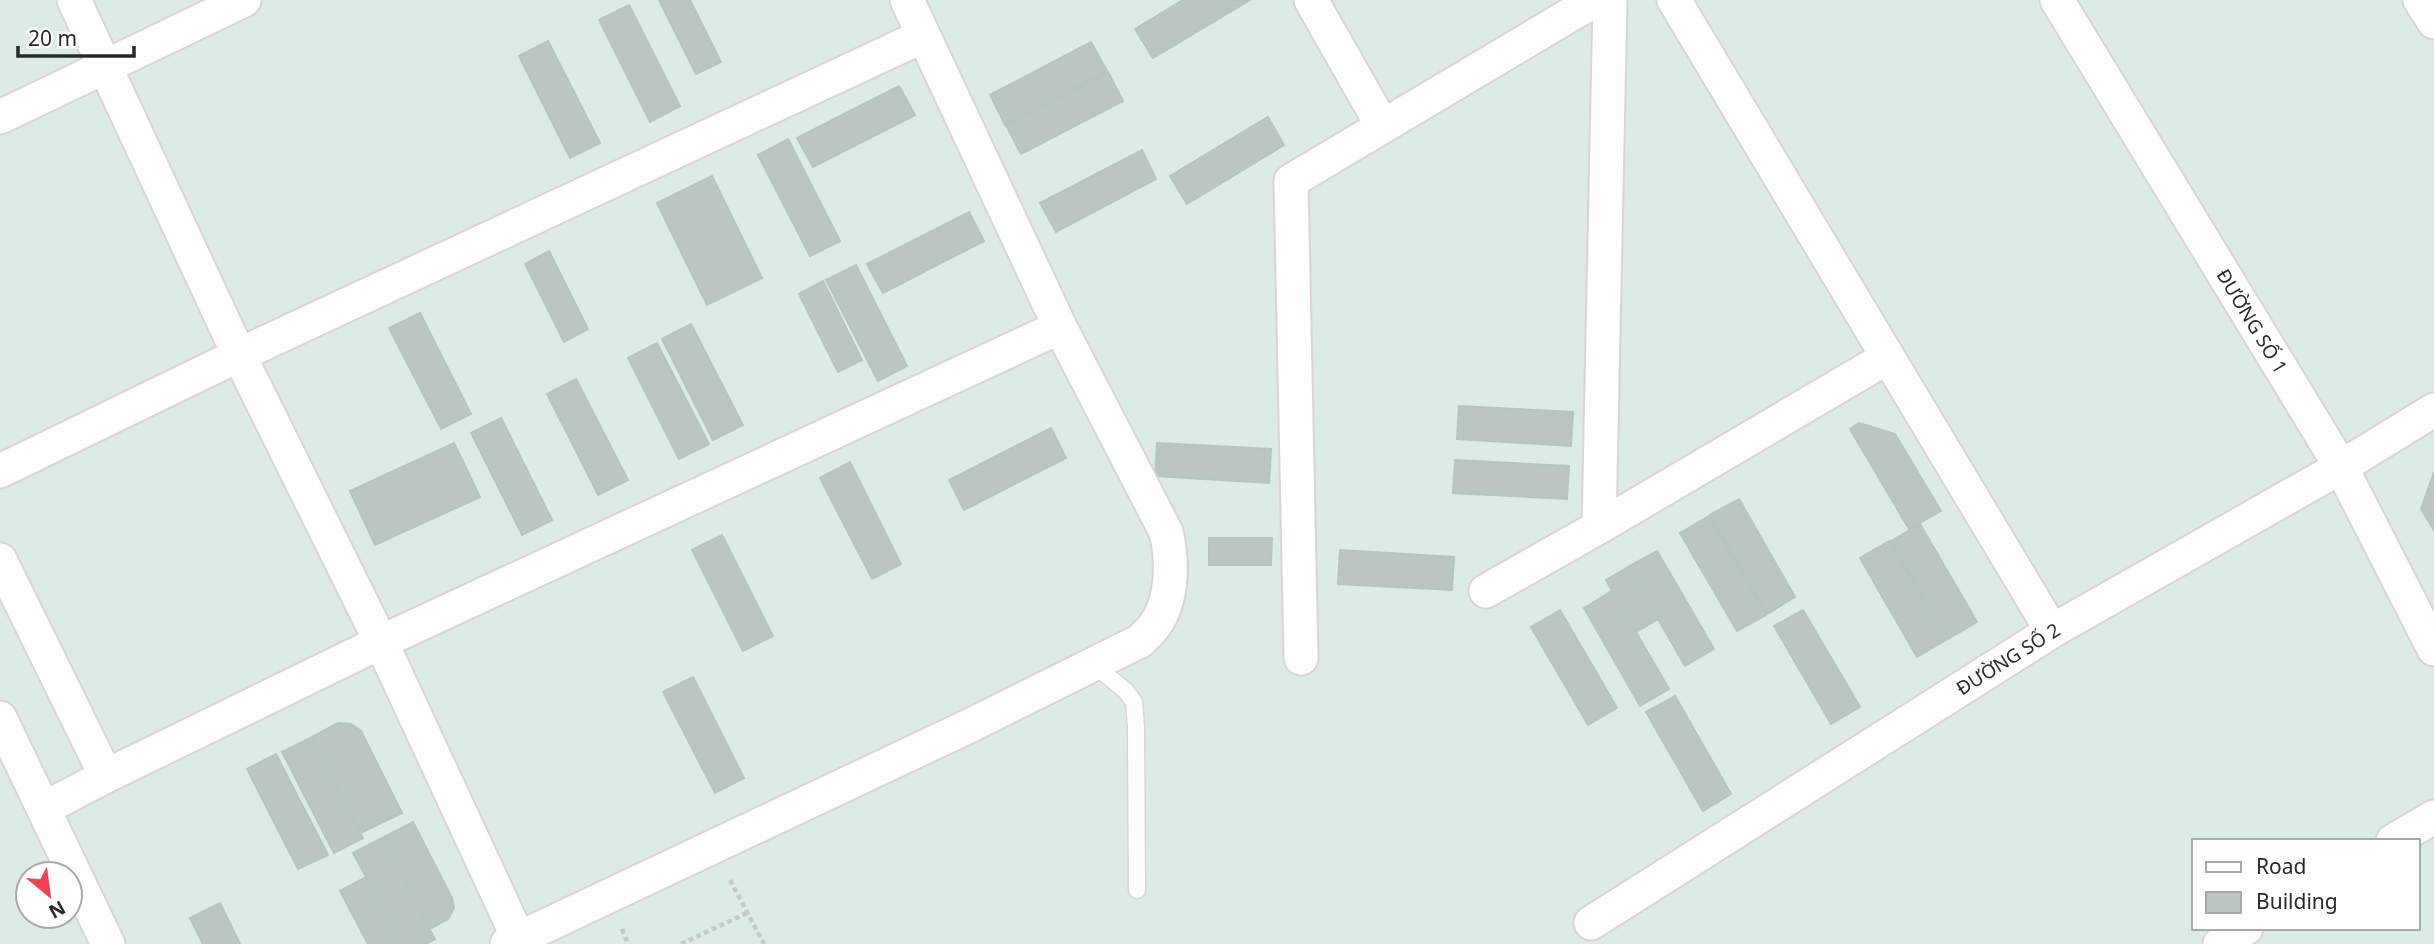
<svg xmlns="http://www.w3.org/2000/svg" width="2434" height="944" viewBox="0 0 2434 944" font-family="'Noto Sans',sans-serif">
<rect width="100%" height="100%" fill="#dbebe5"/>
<path fill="#bbc6c2" stroke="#b5c6c1" stroke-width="2" d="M 659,0 L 690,0 L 721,62 L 696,74 Z
M 1183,0 L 1250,0 L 1153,58 L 1135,29 Z
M 629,5 L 680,106 L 650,122 L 599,20 Z
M 548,41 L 600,143 L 570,158 L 519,56 Z
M 1091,42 L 1107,71 L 1005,125 L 990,95 Z
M 1108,72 L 1123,101 L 1021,154 L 1006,125 Z
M 899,86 L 915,115 L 813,167 L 797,138 Z
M 1268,117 L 1284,145 L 1187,204 L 1170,176 Z
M 788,139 L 840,241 L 810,256 L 758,155 Z
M 1142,150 L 1156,179 L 1056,232 L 1040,203 Z
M 712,176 L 762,278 L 707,305 L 657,203 Z
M 969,212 L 984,241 L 883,293 L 867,264 Z
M 549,251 L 588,329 L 564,342 L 525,264 Z
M 856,265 L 907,366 L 878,381 L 826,280 Z
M 823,281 L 862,360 L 838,372 L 799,294 Z
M 420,313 L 471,414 L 441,429 L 389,328 Z
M 691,324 L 743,425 L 713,440 L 662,339 Z
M 657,343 L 709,444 L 679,459 L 628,358 Z
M 576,379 L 628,480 L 598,495 L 547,394 Z
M 1459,406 L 1573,412 L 1571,446 L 1457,439 Z
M 501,418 L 552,520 L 522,535 L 471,433 Z
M 1859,423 L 1895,434 L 1941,511 L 1909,529 L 1850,429 Z
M 1051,428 L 1066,458 L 964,510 L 949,480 Z
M 454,443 L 480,497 L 375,545 L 350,491 Z
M 1157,443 L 1271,449 L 1269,483 L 1155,476 Z
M 1455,460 L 1569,466 L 1567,499 L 1453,493 Z
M 850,462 L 901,564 L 872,579 L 820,478 Z
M 2434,472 L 2434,530 L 2421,509 Z
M 1739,499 L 1795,597 L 1767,614 L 1710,515 Z
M 1709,516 L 1766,615 L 1737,631 L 1680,533 Z
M 1920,524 L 1977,622 L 1948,639 L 1891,541 Z
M 722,535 L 773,636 L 743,651 L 692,550 Z
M 1209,538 L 1272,538 L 1271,565 L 1209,565 Z
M 1889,541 L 1946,640 L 1917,657 L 1860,558 Z
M 1340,550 L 1454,557 L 1452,590 L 1338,584 Z
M 1657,551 L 1714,649 L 1685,666 L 1628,567 Z
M 1628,567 L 1658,619 L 1636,632 L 1606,580 Z
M 1612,591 L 1669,689 L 1640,706 L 1584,608 Z
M 1560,610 L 1617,708 L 1588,725 L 1531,627 Z
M 1803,610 L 1860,707 L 1831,724 L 1774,626 Z
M 693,677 L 744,778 L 715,793 L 663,692 Z
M 1675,696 L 1731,794 L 1703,811 L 1646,712 Z
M 338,723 L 351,724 L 361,731 L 402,813 L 361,833 L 312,737 Z
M 312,737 L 363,838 L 334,853 L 282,752 Z
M 276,754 L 328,855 L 298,869 L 247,769 Z
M 413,822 L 452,898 L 454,908 L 448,919 L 430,929 L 382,838 Z
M 382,838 L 435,939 L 426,944 L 402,944 L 353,853 Z
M 366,877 L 402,944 L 368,944 L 340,891 Z
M 220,903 L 240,944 L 203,944 L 190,918 Z"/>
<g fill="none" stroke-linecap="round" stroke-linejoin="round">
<defs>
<path id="lane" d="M 1093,664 L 1126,691 L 1134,702 L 1136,727 L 1137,890"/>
<path id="street" d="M 74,0 L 239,355 L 381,642 L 521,944
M 1311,0 L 1382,125
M 1674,0 L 2052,631
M 2057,0 L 2341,467 L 2434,649
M 2420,0 L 2434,22
M 0,117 L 244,0
M 0,471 L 239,355 L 923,36
M 1599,527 L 1888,357
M 0,560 L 106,776
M 1486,591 L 1599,527 L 1610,0
M 1301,658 L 1291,181 L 1595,0
M 0,718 L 108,944
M 45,808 L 106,776 L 381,642 L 1060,327
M 2393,841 L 2434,817
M 1591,923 L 2052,631 L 2341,467 L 2434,410
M 507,944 L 967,727 L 1140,641 C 1145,636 1151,631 1155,625 C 1173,600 1173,560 1166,532 L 1060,327 L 907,0
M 2220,944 L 2246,928"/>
</defs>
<use href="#lane" stroke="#e1d1d2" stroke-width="19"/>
<use href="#street" stroke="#e1d1d2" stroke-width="37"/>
<path stroke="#c7c7c7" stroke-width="4.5" stroke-dasharray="5 3.5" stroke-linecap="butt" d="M 730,880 L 764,944
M 622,929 L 628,944
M 681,944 L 747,913"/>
<use href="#lane" stroke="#fff" stroke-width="16"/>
<use href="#street" stroke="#fff" stroke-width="33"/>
</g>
<g text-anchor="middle" stroke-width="5" stroke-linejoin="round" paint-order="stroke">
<g font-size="19" fill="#292929" stroke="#fff">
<text transform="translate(2252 321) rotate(59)" y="7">ĐƯỜNG SỐ 1</text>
<text transform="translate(2008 659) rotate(-32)" y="7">ĐƯỜNG SỐ 2</text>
</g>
</g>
<rect x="2192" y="839" width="228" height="91" fill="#ffffff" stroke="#a9a9a9" stroke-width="2"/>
<rect x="2206" y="862" width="35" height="10" fill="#ffffff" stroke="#a9a9a9" stroke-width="2"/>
<text x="2256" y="874" font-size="21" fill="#292929">Road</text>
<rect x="2206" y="892" width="35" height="21" fill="#bbc6c2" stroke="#a9a9a9" stroke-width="2"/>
<text x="2256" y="909" font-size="21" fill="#292929">Building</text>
<g transform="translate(49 895) rotate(151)"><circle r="33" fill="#ffffff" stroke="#a9a9a9" stroke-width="2"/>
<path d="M0-5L12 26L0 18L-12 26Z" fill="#f14253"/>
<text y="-10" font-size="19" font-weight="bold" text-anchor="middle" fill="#292929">N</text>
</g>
<path d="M18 46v10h116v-10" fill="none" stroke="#292929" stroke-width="3.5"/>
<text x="28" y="46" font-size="21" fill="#292929" stroke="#ffffff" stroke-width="5" paint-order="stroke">20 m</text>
</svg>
